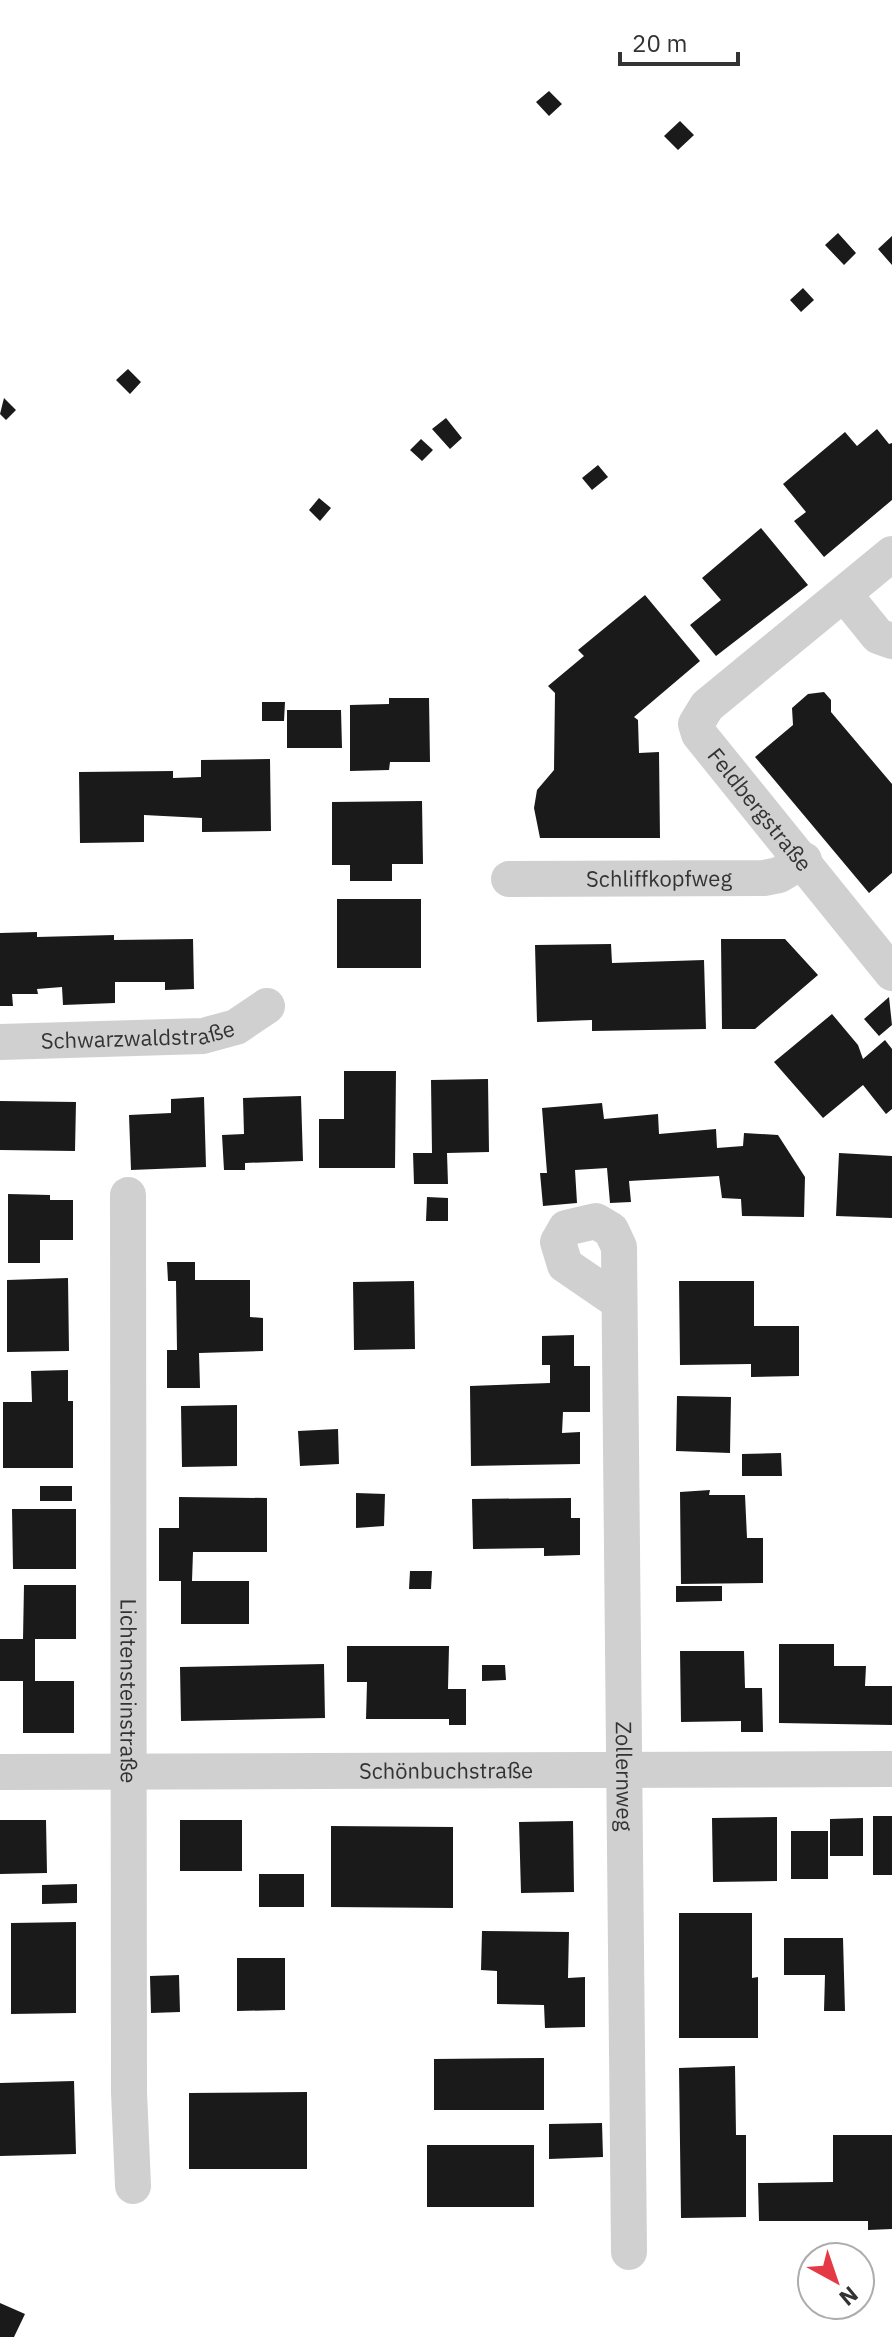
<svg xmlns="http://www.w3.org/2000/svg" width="892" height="2337" viewBox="0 0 892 2337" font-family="'IBM Plex Sans',sans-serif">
<rect width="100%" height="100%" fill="#fff"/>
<path fill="#1a1a1a" d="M 549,91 L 562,104 L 549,116 L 536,102 Z
M 680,121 L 694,135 L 678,150 L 664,136 Z
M 838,233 L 856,253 L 844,265 L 825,245 Z
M 892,236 L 892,265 L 878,249 Z
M 803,288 L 814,300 L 801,312 L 790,300 Z
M 128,369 L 141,382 L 130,394 L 116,380 Z
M 4,398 L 16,410 L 6,420 L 0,414 Z
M 446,418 L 462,438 L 450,449 L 432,429 Z
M 877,429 L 889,444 L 892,443 L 892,500 L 824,557 L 794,521 L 806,512 L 783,484 L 845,432 L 857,446 Z
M 421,439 L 433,450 L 422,461 L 410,450 Z
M 598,465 L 608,477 L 592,490 L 582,478 Z
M 319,498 L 331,508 L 320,521 L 309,510 Z
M 761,528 L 808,585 L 716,656 L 690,625 L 721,600 L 702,578 Z
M 645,595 L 700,661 L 634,717 L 638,720 L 639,753 L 659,752 L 660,838 L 540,838 L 534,808 L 537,790 L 554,770 L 555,693 L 548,686 L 584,656 L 578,650 Z
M 824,692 L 831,700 L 831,712 L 892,784 L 892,873 L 869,893 L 755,757 L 793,725 L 792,708 L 808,694 Z
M 389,698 L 429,698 L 430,762 L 390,762 L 389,770 L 350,771 L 350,705 L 389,704 Z
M 262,702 L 285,702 L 284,721 L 262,721 Z
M 287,710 L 341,710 L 342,748 L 287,748 Z
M 270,759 L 271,831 L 202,832 L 202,818 L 144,815 L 144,842 L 80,843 L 79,772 L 173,771 L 173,778 L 201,777 L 201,760 Z
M 422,801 L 423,864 L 392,864 L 392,881 L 350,881 L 350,865 L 332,865 L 332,802 Z
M 337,899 L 421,899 L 421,968 L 337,968 Z
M 37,932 L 37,937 L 114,935 L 114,940 L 193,939 L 194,989 L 165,990 L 165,982 L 115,982 L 115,1003 L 63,1005 L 62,987 L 37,989 L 38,994 L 12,994 L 13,1006 L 0,1006 L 0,933 Z
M 721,939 L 785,939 L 818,975 L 755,1029 L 722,1029 Z
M 611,944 L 612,963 L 704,960 L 706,1029 L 592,1031 L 592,1020 L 537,1022 L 535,945 Z
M 889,997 L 892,1025 L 879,1036 L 864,1019 Z
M 832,1014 L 858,1045 L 863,1059 L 885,1040 L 892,1049 L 892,1109 L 886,1114 L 863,1085 L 823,1118 L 774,1062 Z
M 344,1071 L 396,1071 L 395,1168 L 319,1168 L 319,1119 L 344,1119 Z
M 488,1079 L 489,1152 L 447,1153 L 448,1184 L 414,1184 L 413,1153 L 432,1153 L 431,1080 Z
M 301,1096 L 303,1161 L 245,1163 L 245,1170 L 224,1170 L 222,1135 L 244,1134 L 243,1098 Z
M 204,1097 L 206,1167 L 131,1170 L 129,1115 L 171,1113 L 171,1099 Z
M 0,1101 L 76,1102 L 75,1151 L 0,1150 Z
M 602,1103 L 604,1119 L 658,1114 L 659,1134 L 716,1129 L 717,1148 L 743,1146 L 744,1133 L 778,1135 L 805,1177 L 804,1217 L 742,1216 L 741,1199 L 722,1198 L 719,1176 L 629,1181 L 631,1202 L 610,1203 L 607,1168 L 575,1170 L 577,1203 L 543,1206 L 540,1173 L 547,1173 L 542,1108 Z
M 839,1153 L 892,1156 L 892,1218 L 836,1216 Z
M 8,1194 L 50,1195 L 50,1200 L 73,1200 L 73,1240 L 40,1240 L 40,1263 L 8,1263 Z
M 427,1197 L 448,1198 L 448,1221 L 426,1221 Z
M 167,1262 L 195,1262 L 195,1280 L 250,1280 L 250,1317 L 263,1318 L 263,1351 L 199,1353 L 200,1388 L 167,1388 L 167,1350 L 177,1350 L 176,1281 L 168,1281 Z
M 68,1278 L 69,1351 L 7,1352 L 7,1280 Z
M 414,1281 L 415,1349 L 354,1350 L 353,1282 Z
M 679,1281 L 754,1281 L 754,1326 L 799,1326 L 799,1376 L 751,1377 L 751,1364 L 680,1365 Z
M 574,1335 L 574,1366 L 590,1366 L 590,1412 L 563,1412 L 562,1433 L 580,1432 L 580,1464 L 471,1466 L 470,1386 L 550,1383 L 550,1365 L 542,1365 L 542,1336 Z
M 68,1370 L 68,1401 L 73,1401 L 73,1468 L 3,1468 L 3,1402 L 32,1402 L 31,1371 Z
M 677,1396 L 731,1397 L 730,1453 L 676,1451 Z
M 237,1405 L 237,1466 L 182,1467 L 181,1406 Z
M 338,1429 L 339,1464 L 300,1466 L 298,1431 Z
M 781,1453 L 782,1476 L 742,1476 L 742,1454 Z
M 40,1486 L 72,1486 L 72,1501 L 40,1501 Z
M 710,1490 L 709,1495 L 745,1495 L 747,1538 L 763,1538 L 763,1583 L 681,1584 L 680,1492 Z
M 356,1493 L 385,1494 L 384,1526 L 356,1528 Z
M 179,1497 L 267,1498 L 267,1552 L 193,1552 L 192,1581 L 249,1581 L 249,1624 L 181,1624 L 181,1581 L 159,1581 L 159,1528 L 179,1528 Z
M 571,1498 L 571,1518 L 580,1518 L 580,1555 L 544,1556 L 544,1548 L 473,1549 L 472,1499 Z
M 12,1509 L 76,1509 L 76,1569 L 13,1569 Z
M 410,1571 L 432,1571 L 431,1589 L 409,1589 Z
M 24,1585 L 76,1585 L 76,1639 L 35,1639 L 35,1681 L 74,1681 L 74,1733 L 23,1733 L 23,1681 L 0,1681 L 0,1639 L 23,1639 Z
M 676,1586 L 722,1586 L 722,1601 L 676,1602 Z
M 779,1644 L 834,1644 L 834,1666 L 866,1666 L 865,1686 L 892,1686 L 892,1725 L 779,1723 Z
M 347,1646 L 449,1646 L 448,1689 L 466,1689 L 466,1725 L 449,1725 L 449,1719 L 366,1719 L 367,1682 L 347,1682 Z
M 680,1651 L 744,1651 L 745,1688 L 762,1688 L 763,1732 L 741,1732 L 741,1721 L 681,1722 Z
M 324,1664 L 325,1718 L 181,1721 L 180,1667 Z
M 482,1665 L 505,1665 L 506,1680 L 482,1681 Z
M 873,1816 L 892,1816 L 892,1875 L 873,1875 Z
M 777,1817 L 777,1881 L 713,1882 L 712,1818 Z
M 863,1818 L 863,1856 L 830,1856 L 830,1819 Z
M 0,1820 L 46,1820 L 47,1873 L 0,1874 Z
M 180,1820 L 242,1820 L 242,1871 L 180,1871 Z
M 573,1821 L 574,1892 L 521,1893 L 519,1822 Z
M 331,1826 L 453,1827 L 453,1908 L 331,1907 Z
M 791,1831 L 828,1831 L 828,1879 L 791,1879 Z
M 259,1874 L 304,1874 L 304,1907 L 259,1907 Z
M 77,1884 L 77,1903 L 42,1904 L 42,1885 Z
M 679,1913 L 752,1913 L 752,1978 L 758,1977 L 758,2038 L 679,2038 Z
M 76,1922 L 76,2013 L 11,2014 L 11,1923 Z
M 482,1931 L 569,1932 L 568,1978 L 585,1977 L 585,2027 L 545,2028 L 544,2005 L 497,2004 L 497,1971 L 481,1970 Z
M 784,1938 L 843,1938 L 845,2011 L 824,2011 L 825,1975 L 784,1975 Z
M 237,1958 L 285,1958 L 285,2010 L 237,2011 Z
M 179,1975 L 180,2012 L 151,2013 L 150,1976 Z
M 544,2058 L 544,2110 L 434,2110 L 434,2059 Z
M 735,2066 L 736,2135 L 746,2135 L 746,2217 L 681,2218 L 679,2068 Z
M 74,2081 L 76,2154 L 0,2156 L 0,2083 Z
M 307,2092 L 307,2169 L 189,2169 L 189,2093 Z
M 602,2123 L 603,2157 L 549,2159 L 549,2124 Z
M 833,2135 L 892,2135 L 892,2229 L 868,2230 L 868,2221 L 759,2221 L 758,2183 L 833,2182 Z
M 427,2145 L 534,2145 L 534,2207 L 427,2207 Z
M 0,2303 L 25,2314 L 14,2337 L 0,2337 Z"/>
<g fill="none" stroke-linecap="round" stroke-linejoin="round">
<g stroke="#d0d0d0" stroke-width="36">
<path id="s1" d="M 892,554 L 707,706 L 696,724 L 699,734 L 892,973"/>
<path d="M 844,594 L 878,636 L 892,641"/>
<path id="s2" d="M 509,879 L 764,878 L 779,875 L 804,860"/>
<path id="s3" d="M 0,1042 L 203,1036 L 236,1027 L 267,1006"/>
<path id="s4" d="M 128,1195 L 129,2092 L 133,2186"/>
<path id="s5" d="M 619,1302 L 565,1265 L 558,1242 L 566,1228 L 596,1221 L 611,1230 L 619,1247 L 629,2252"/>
<path id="s6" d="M 0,1772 L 892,1769"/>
</g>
</g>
<g text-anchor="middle" stroke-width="8" stroke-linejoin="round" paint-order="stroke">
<g font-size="22" fill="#333" stroke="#fff">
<text dy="8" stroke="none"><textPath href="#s1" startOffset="368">Feldbergstraße</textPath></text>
<text dy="8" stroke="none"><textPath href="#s2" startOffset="150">Schliffkopfweg</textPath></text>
<text dy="8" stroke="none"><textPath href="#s3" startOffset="138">Schwarzwaldstraße</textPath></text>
<text dy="8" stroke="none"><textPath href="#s4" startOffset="496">Lichtensteinstraße</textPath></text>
<text dy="8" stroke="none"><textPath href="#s6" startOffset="446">Schönbuchstraße</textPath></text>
<text dy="8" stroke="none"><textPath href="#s5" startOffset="702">Zollernweg</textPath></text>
</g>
</g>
<g transform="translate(836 2281) rotate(140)"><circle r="38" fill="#ffffff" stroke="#adadad" stroke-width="2"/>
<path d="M0-6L14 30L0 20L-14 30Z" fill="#e63946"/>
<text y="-12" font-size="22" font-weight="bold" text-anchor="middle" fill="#333333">N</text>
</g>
<path d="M620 52v12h118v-12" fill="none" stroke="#333333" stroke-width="4"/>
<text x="632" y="52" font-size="24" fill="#333333" stroke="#ffffff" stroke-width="6" paint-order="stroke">20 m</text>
</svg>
